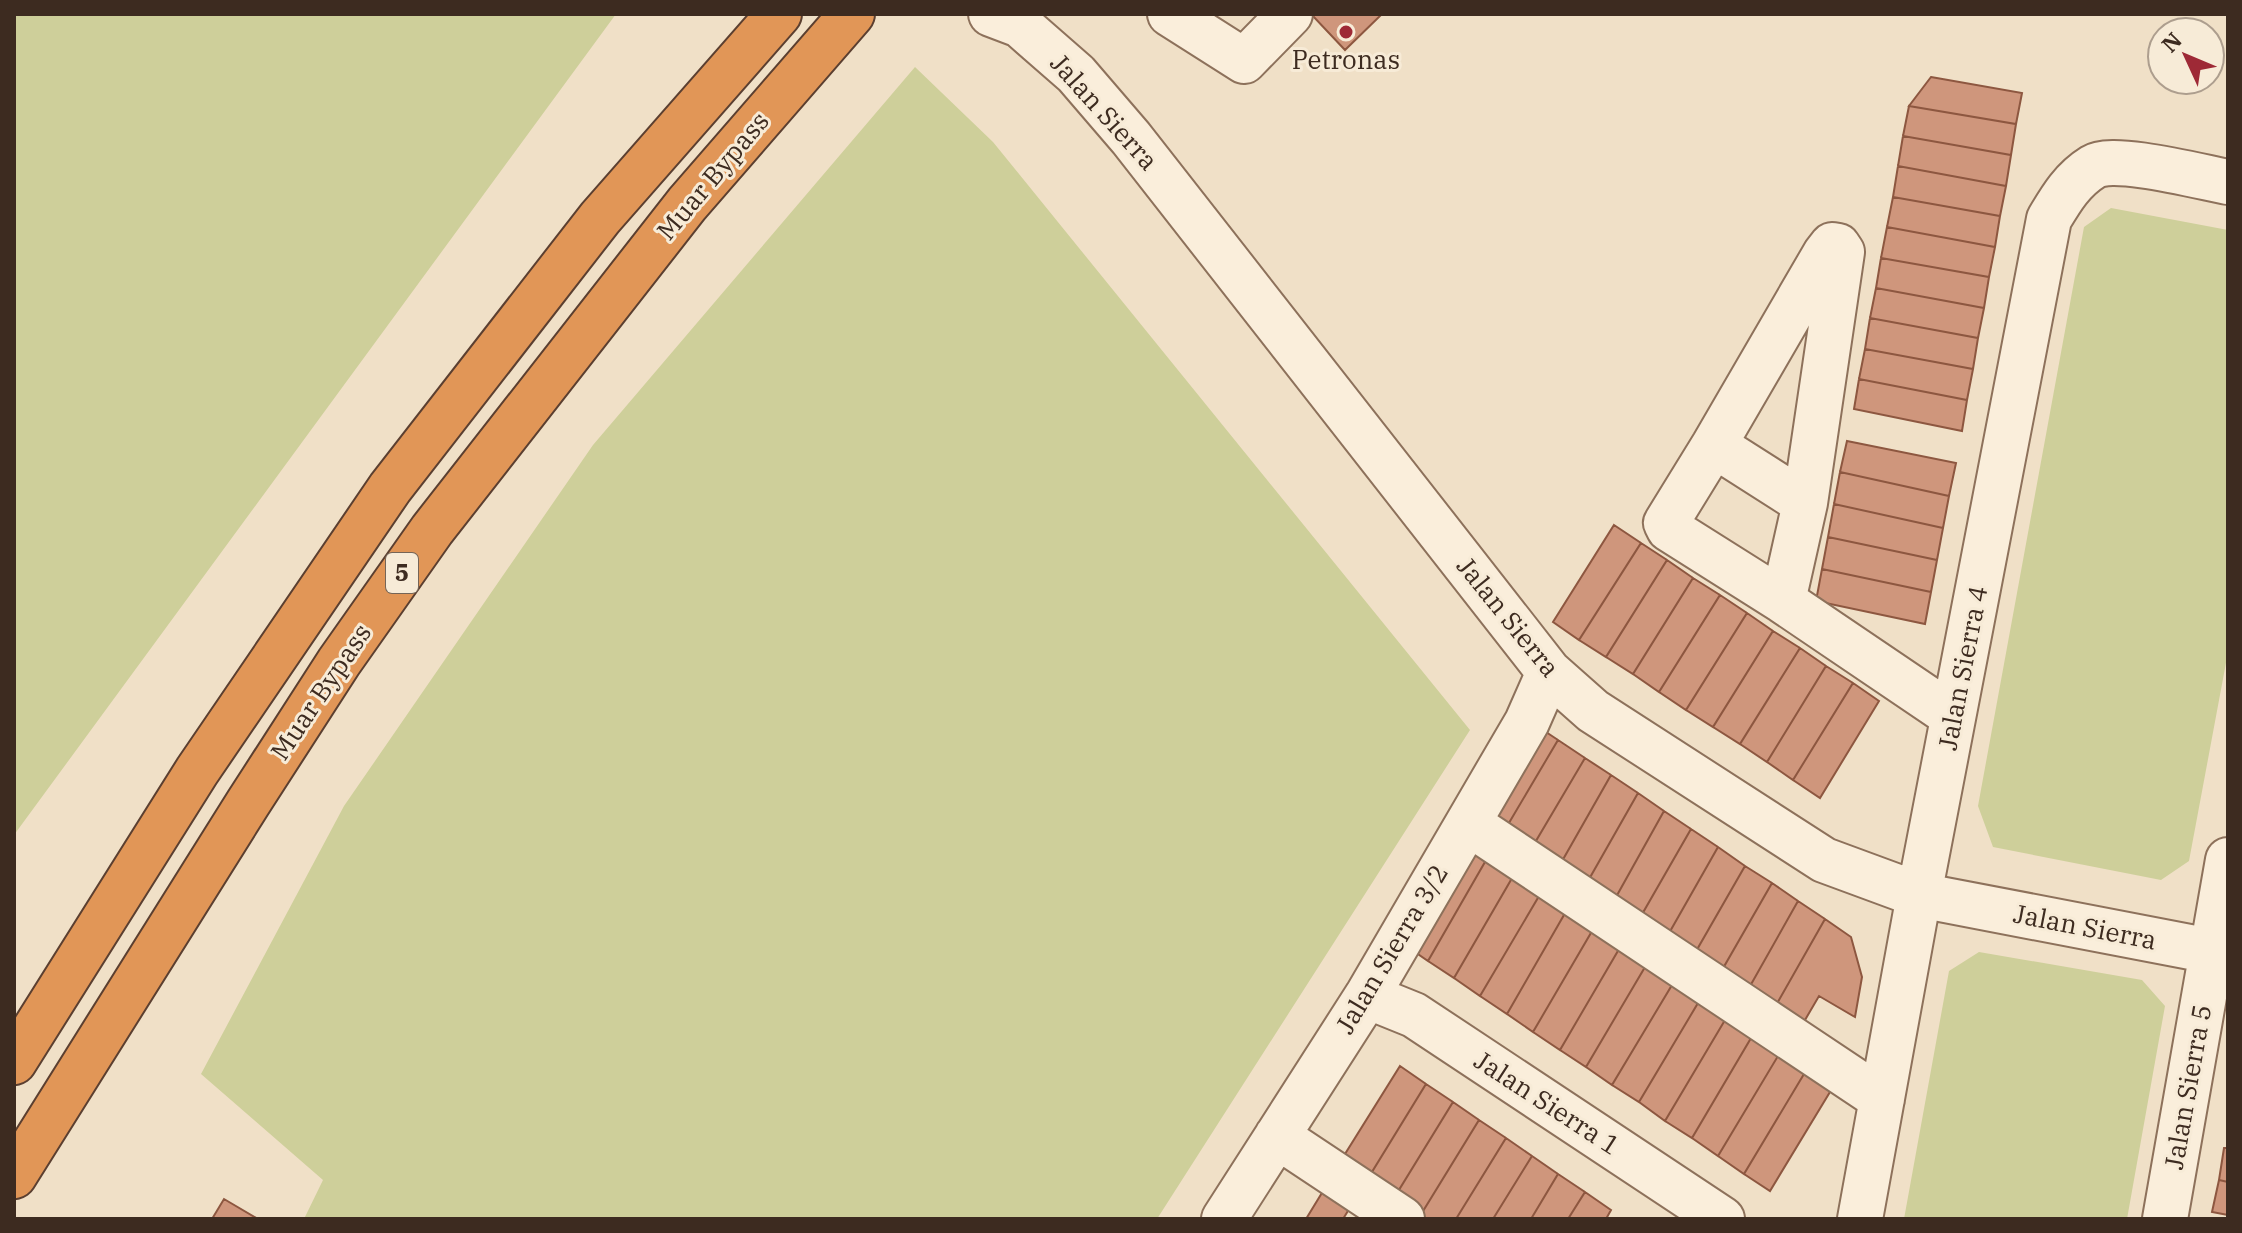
<svg xmlns="http://www.w3.org/2000/svg" width="2242" height="1233" viewBox="0 0 2242 1233" font-family="'IBM Plex Serif',serif">
<rect width="100%" height="100%" fill="#f0e0c7"/>
<path fill="#cecf9a" d="M 14,14 L 616,14 L 14,835 Z
M 915,67 L 993,142 L 1470,730 L 1157,1219 L 304,1219 L 323,1180 L 201,1074 L 344,806 L 593,445 Z
M 2111,208 L 2228,230 L 2228,652 L 2189,861 L 2161,880 L 1993,847 L 1978,806 L 2084,227 Z
M 1979,952 L 2142,980 L 2165,1006 L 2127,1219 L 1904,1219 L 1949,971 Z"/>
<path fill="#cf967c" stroke="#8d5740" stroke-width="2" d="M 1311,14 L 1382,14 L 1345,50 Z
M 1931,77 L 2022,93 L 2016,124 L 1909,106 Z
M 1909,106 L 2016,124 L 2011,155 L 1903,136 Z
M 1903,136 L 2011,155 L 2006,186 L 1898,166 Z
M 1898,166 L 2006,186 L 2000,216 L 1893,197 Z
M 1893,197 L 2000,216 L 1995,247 L 1887,227 Z
M 1887,227 L 1995,247 L 1989,277 L 1881,258 Z
M 1881,258 L 1989,277 L 1984,308 L 1876,288 Z
M 1876,288 L 1984,308 L 1978,338 L 1870,318 Z
M 1870,318 L 1978,338 L 1973,369 L 1865,349 Z
M 1865,349 L 1973,369 L 1967,400 L 1859,379 Z
M 1859,379 L 1967,400 L 1962,431 L 1854,409 Z
M 1847,441 L 1956,463 L 1949,496 L 1840,472 Z
M 1840,472 L 1949,496 L 1943,528 L 1834,504 Z
M 1834,504 L 1943,528 L 1937,560 L 1828,537 Z
M 1614,525 L 1641,543 L 1579,640 L 1553,622 Z
M 1828,537 L 1937,560 L 1931,592 L 1822,569 Z
M 1641,543 L 1667,560 L 1606,657 L 1579,640 Z
M 1667,560 L 1693,578 L 1633,674 L 1606,657 Z
M 1822,569 L 1931,592 L 1925,624 L 1816,601 Z
M 1693,578 L 1720,595 L 1659,692 L 1633,674 Z
M 1720,595 L 1747,613 L 1686,710 L 1659,692 Z
M 1747,613 L 1773,631 L 1713,727 L 1686,710 Z
M 1773,631 L 1800,648 L 1740,744 L 1713,727 Z
M 1800,648 L 1826,666 L 1767,762 L 1740,744 Z
M 1826,666 L 1853,683 L 1793,780 L 1767,762 Z
M 1853,683 L 1879,701 L 1820,798 L 1793,780 Z
M 1531,722 L 1558,740 L 1503,833 L 1476,815 Z
M 1558,740 L 1585,758 L 1530,851 L 1503,833 Z
M 1585,758 L 1611,775 L 1557,870 L 1530,851 Z
M 1611,775 L 1638,793 L 1584,888 L 1557,870 Z
M 1638,793 L 1664,811 L 1611,906 L 1584,888 Z
M 1664,811 L 1691,829 L 1637,923 L 1611,906 Z
M 1691,829 L 1718,847 L 1664,942 L 1637,923 Z
M 1462,837 L 1489,855 L 1428,961 L 1402,943 Z
M 1718,847 L 1745,866 L 1691,960 L 1664,942 Z
M 1489,855 L 1515,873 L 1454,978 L 1428,961 Z
M 1745,866 L 1772,883 L 1718,977 L 1691,960 Z
M 1515,873 L 1542,891 L 1480,996 L 1454,978 Z
M 1772,883 L 1798,901 L 1745,995 L 1718,977 Z
M 1542,891 L 1568,908 L 1507,1014 L 1480,996 Z
M 1798,901 L 1825,919 L 1771,1014 L 1745,995 Z
M 1568,908 L 1595,926 L 1533,1032 L 1507,1014 Z
M 1825,919 L 1851,937 L 1862,977 L 1855,1017 L 1819,996 L 1798,1032 L 1771,1014 Z
M 1595,926 L 1622,944 L 1560,1050 L 1533,1032 Z
M 1622,944 L 1648,962 L 1586,1067 L 1560,1050 Z
M 1648,962 L 1675,980 L 1612,1085 L 1586,1067 Z
M 1675,980 L 1701,998 L 1639,1102 L 1612,1085 Z
M 1701,998 L 1728,1015 L 1665,1121 L 1639,1102 Z
M 1728,1015 L 1754,1033 L 1692,1138 L 1665,1121 Z
M 1754,1033 L 1781,1051 L 1718,1156 L 1692,1138 Z
M 1781,1051 L 1807,1069 L 1744,1174 L 1718,1156 Z
M 1400,1066 L 1426,1084 L 1367,1180 L 1340,1162 Z
M 1807,1069 L 1833,1087 L 1770,1191 L 1744,1174 Z
M 1426,1084 L 1453,1102 L 1394,1198 L 1367,1180 Z
M 1453,1102 L 1479,1120 L 1420,1216 L 1394,1198 Z
M 1479,1120 L 1506,1138 L 1456,1219 L 1424,1219 L 1420,1216 Z
M 1506,1138 L 1532,1156 L 1493,1219 L 1456,1219 Z
M 2224,1148 L 2228,1148 L 2228,1182 L 2219,1180 Z
M 1532,1156 L 1558,1174 L 1531,1219 L 1493,1219 Z
M 1558,1174 L 1585,1192 L 1568,1219 L 1531,1219 Z
M 2219,1180 L 2228,1182 L 2228,1215 L 2212,1212 Z
M 1328,1183 L 1354,1201 L 1343,1219 L 1306,1219 Z
M 1585,1192 L 1611,1210 L 1606,1219 L 1568,1219 Z
M 224,1199 L 258,1219 L 212,1219 Z"/>
<g fill="none" stroke-linecap="round" stroke-linejoin="round">
<defs>
<path id="minor" d="M 991,14 L 1020,25 L 1076,74 L 1131,138 L 1549,672 L 1593,711 L 1824,860 L 1919,895 L 2211,951
M 1170,14 L 1244,61 L 1290,14
M 1714,445 L 1805,503
M 1783,601 L 1805,503 L 1842,252 L 1838,246 L 1832,245 L 1825,254 L 1714,445 L 1666,523 L 1669,529 L 1783,601 L 1953,716
M 1468,823 L 1882,1099
M 1367,996 L 1414,1015 L 1722,1219
M 1277,1136 L 1402,1219
M 1224,1219 L 1367,996 L 1527,722 L 1549,672
M 1860,1219 L 1919,895 L 2049,219 C 2061,199 2072,180 2093,167 C 2113,154 2201,177 2228,182
M 2165,1219 L 2228,860"/>
<path id="highway" d="M 14,1062 L 197,771 L 390,488 L 600,218 L 779,14
M 14,1176 L 248,803 L 339,662 L 432,530 L 687,204 L 852,14"/>
</defs>
<use href="#minor" stroke="#8d715b" stroke-width="48"/>
<use href="#highway" stroke="#5b3f30" stroke-width="48"/>
<use href="#minor" stroke="#faeedb" stroke-width="44"/>
<use href="#highway" stroke="#e19657" stroke-width="44"/>
</g>
<circle fill="#9e2936" stroke="#f7ebd7" stroke-width="3" cx="1346" cy="32" r="8"/>
<g text-anchor="middle" stroke-width="6" stroke-linejoin="round" paint-order="stroke">
<rect fill="#f7ebd7" stroke="#756557" stroke-width="2" x="386" y="553" width="32" height="40" rx="6"/>
<g font-size="24" font-weight="bold" fill="#3d2b20">
<text x="402" y="581">5</text>
</g>
<g font-size="26" fill="#3d2b20" stroke="#f7ebd7">
<text x="1346" y="69">Petronas</text>
</g>
<g font-size="26" fill="#3d2b20" stroke="#f7ebd7">
<text transform="translate(1104 112) rotate(48)" y="9">Jalan Sierra</text>
<text transform="translate(713 176) rotate(-50)" y="9">Muar Bypass</text>
<text transform="translate(1508 617) rotate(51)" y="9">Jalan Sierra</text>
<text transform="translate(1963 668) rotate(-79)" y="9">Jalan Sierra 4</text>
<text transform="translate(321 692) rotate(-56)" y="9">Muar Bypass</text>
<text transform="translate(2085 927) rotate(11)" y="9">Jalan Sierra</text>
<text transform="translate(1392 949) rotate(-59)" y="9">Jalan Sierra 3/2</text>
<text transform="translate(2188 1087) rotate(-80)" y="9">Jalan Sierra 5</text>
<text transform="translate(1547 1103) rotate(33)" y="9">Jalan Sierra 1</text>
</g>
</g>
<rect width="2242" height="1233" fill="none" stroke="#3d2b20" stroke-width="32"/>
<g transform="translate(2186 56) rotate(314)"><circle r="38" fill="#f7ebd7" stroke="#ad9e8e" stroke-width="2"/>
<path d="M0-6L14 30L0 20L-14 30Z" fill="#9e2936"/>
<text y="-12" font-size="22" font-weight="bold" text-anchor="middle" fill="#3d2b20">N</text>
</g>
</svg>
